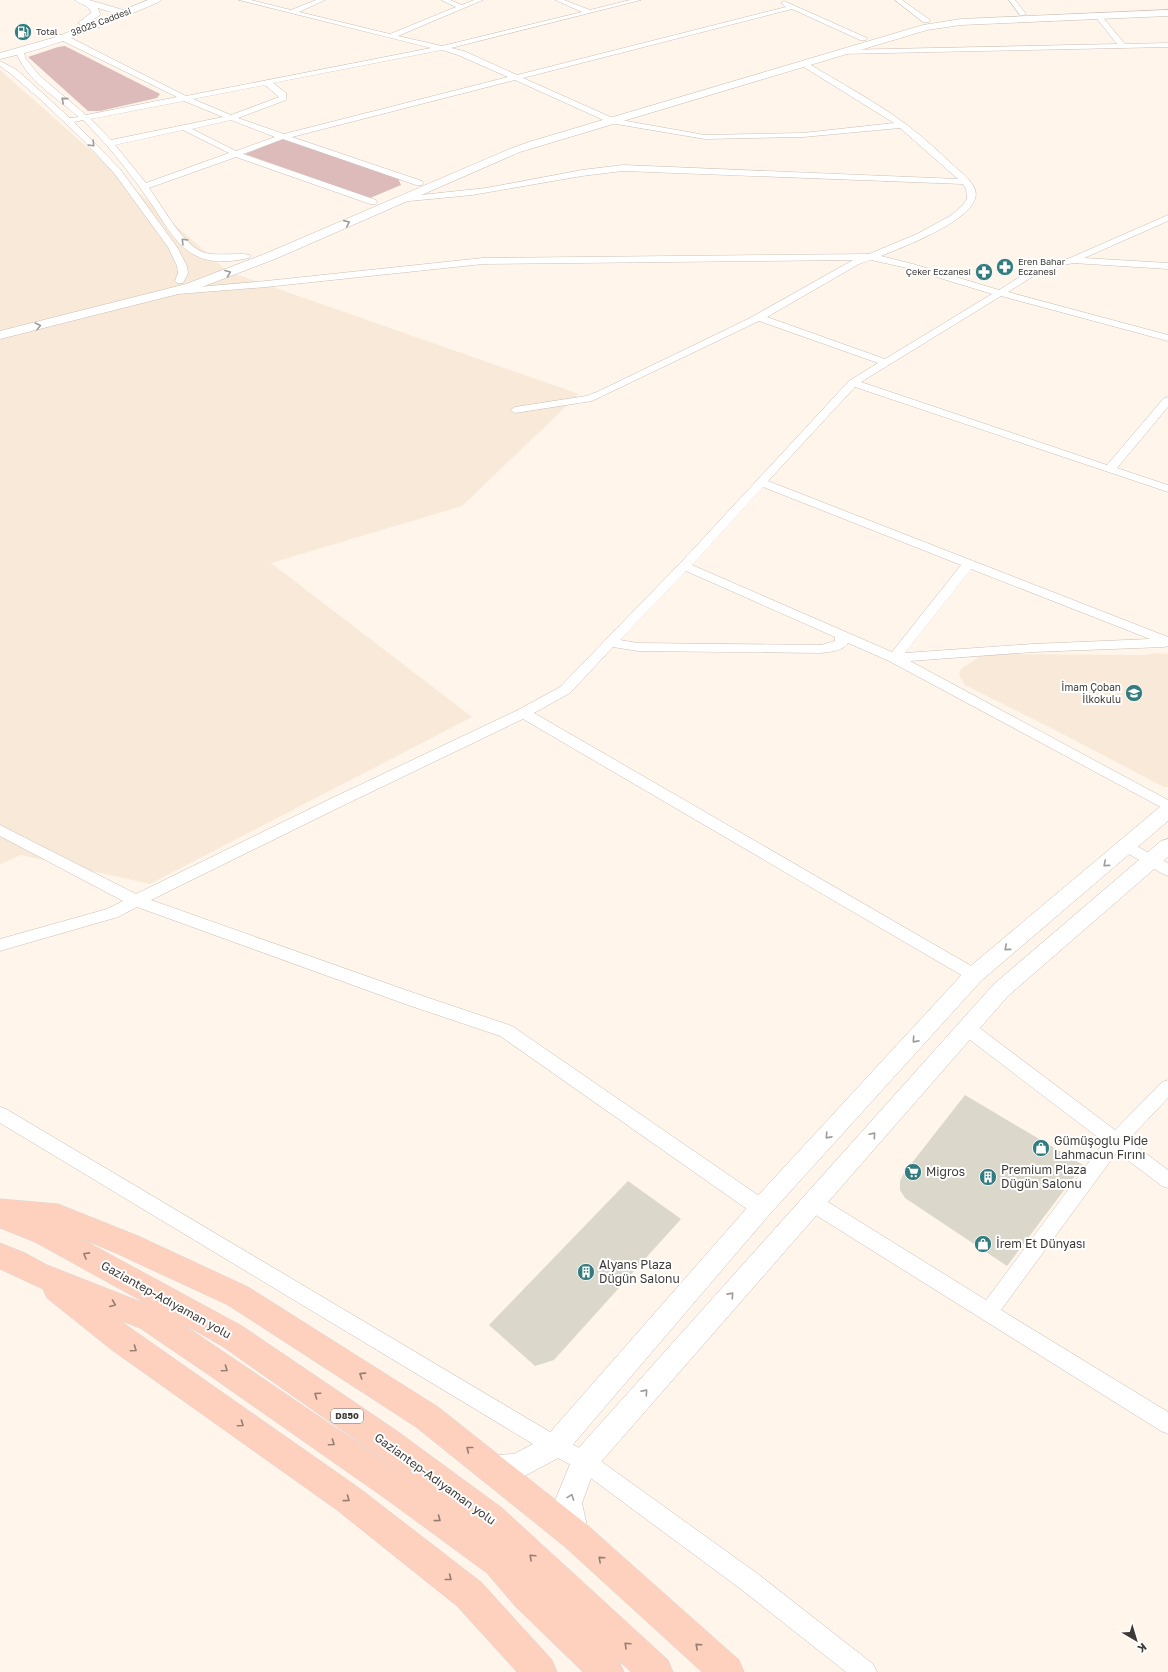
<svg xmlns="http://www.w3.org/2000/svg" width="1168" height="1672" viewBox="0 0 1168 1672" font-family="'Golos Text',sans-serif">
<rect width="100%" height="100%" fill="#fff5ea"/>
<path fill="#f9e9d9" d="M 0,70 L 227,271 L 579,394 L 462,506 L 271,563 L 472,717 L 150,884 L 21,855 L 0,864 Z
M 1159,653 L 1168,654 L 1168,787 L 1164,787 L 1057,731 L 965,685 L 959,675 L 961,669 L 981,656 L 993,654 L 1143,655 Z"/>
<path fill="#dbb" d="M 65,46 L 160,94 L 157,98 L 100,111 L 88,111 L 28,57 L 58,47 Z
M 282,139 L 398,178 L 401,185 L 370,198 L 245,154 Z"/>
<path fill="#dbd8cb" d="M 965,1095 L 1083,1165 L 1007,1266 L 905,1198 L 900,1190 L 900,1181 L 904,1173 Z
M 628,1181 L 681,1219 L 554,1360 L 535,1366 L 489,1325 Z"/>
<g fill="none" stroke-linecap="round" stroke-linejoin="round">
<defs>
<path id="minor" d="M 239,0 L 251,0 L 291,10 L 316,0 L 325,0 L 299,12 L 390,34 L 456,7 L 441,0 L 450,0 L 462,5 L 474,0 L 483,0 L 398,36 L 442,46 L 582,12 L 555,0 L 564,0 L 590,10 L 630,0 L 641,0 L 451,48 L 464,51 L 517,75 L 786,7 L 781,3 L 784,1 L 867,38 L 866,40 L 860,40 L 792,9 L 523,78 L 615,119 L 705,135 L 803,133 L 894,123 L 799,64 L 803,62 L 806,62 C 840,83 875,101 907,125 C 923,137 938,151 953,165 C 961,173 980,185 975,199 C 967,223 903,247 881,256 L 913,264 L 999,290 L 1037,266 L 1070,258 L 1168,215 L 1168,221 L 1084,258 L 1168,263 L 1168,269 L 1073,263 L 1043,270 L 1008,292 L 1168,335 L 1168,341 L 1001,296 L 861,382 L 1107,465 L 1164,398 L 1168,397 L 1168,407 L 1117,468 L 1168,485 L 1168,492 L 855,387 L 768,481 L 1168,637 L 1168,646 L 1164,647 L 1033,652 L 910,661 L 1168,800 L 1168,811 L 889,661 L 848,643 C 843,651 830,652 821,653 L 638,651 L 613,647 L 570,693 L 534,713 L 980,971 L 982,975 L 980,979 L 974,981 L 968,979 L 523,719 L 338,808 L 151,900 L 417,994 L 512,1026 L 768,1202 L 770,1208 L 768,1214 L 761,1216 L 754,1214 L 500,1036 L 405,1004 L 137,907 L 118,917 L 0,951 L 0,939 L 107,909 L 123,901 L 0,836 L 0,825 L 136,894 L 328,800 L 518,710 L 560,687 L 686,557 L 849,381 L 878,363 L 759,321 L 592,401 L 515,413 L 510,410 L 515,407 L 586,396 L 597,392 L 748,319 L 853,260 L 483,264 L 266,287 L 178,294 L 173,291 L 175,289 L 266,281 L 483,258 L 869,254 L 917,234 L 950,216 L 962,206 L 967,199 L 966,189 L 963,184 L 623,171 L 582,176 L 472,195 L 399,202 L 398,200 L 402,197 L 486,188 L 582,170 L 623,165 L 958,179 L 900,128 L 803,137 L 705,139 L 610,123 L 515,80 L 292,137 L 422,181 L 423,183 L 422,185 L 416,185 L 283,139 L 243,154 L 376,200 L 377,202 L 376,204 L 370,204 L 236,157 L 149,188 C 163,207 180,240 200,251 C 213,258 246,251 251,256 L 249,258 C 232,262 209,264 193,254 C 173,243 161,216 147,198 C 128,170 107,144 83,120 L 74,122 L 120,169 L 177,247 L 187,266 L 188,273 L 183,283 L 177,283 L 175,281 L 178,273 L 177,266 L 168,247 L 114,173 L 83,140 L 41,100 L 11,74 L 0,66 L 0,61 L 17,70 L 70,118 L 79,117 C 57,98 26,80 16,52 L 17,50 L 23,50 L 26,59 L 40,76 L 86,115 L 177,97 L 59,39 L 59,35 L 65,35 L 186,96 L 431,48 ZM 442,50 L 458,55 L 508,77 L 284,134 L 238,118 L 286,100 L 286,93 L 273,83 ZM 265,85 L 279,97 L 231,115 L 193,99 ZM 184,101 L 223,117 L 111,140 L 91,119 ZM 231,120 L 275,137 L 236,151 L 192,129 ZM 183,130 L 229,153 L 146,183 L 115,145 ZM 871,260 L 907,268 L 992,294 L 885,359 L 767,317 L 859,264 ZM 763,487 L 961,565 L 892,652 L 692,565 ZM 971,569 L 1150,639 L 1033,644 L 905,653 ZM 686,571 L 835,637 L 835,641 L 821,645 L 638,643 L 620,640 Z
M 895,0 L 902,0 L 930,20 L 929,22 L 923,22 Z
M 1009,0 L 1015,0 L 1026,14 L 1024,15 L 1020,15 Z
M 1098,13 L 1100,14 L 1125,44 L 1168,43 L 1168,47 L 840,54 L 836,52 L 840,50 L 1117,44 L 1094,15 Z
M 1127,841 L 1168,863 L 1168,876 L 1163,874 L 1122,850 L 1119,846 L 1122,842 Z
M 967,1021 L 973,1023 L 1115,1130 L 1162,1082 L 1168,1080 L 1168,1098 L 1128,1140 L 1168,1170 L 1168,1188 L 1162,1186 L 1117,1152 L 1001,1310 L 1168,1412 L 1168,1434 L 1161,1431 L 806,1209 L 804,1203 L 806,1197 L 813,1195 L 820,1197 L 986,1300 L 1104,1142 L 961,1033 L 959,1028 L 961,1023 Z
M 0,1107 L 6,1109 L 562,1439 L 591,1454 L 758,1574 L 873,1664 L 877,1672 L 846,1672 L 742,1590 L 577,1468 L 548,1453 L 0,1123 Z"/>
<path id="tertiary" d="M 75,0 L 89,0 L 127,11 L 128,13 L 124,16 L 98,8 L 100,14 L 99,16 L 83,26 L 78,23 L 91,13 C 89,4 80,5 75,0 Z
M 1168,10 L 1168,16 L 961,25 L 927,30 L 520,152 L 275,259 L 194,290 L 0,339 L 0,331 L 186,284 L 267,253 L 512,148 L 532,141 L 923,25 L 961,19 Z
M 1168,804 L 1168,821 L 981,981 L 769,1215 L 564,1455 L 517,1480 L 493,1481 L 484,1477 L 480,1468 L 484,1459 L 493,1455 L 514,1454 L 546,1437 L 753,1201 L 967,969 L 1161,806 Z
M 1168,839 L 1168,857 L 1008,996 L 594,1470 L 582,1503 L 589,1535 L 585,1545 L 575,1549 L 565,1545 L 561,1535 L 554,1503 L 575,1452 L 994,984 L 1161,841 Z"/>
<path id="secondary" d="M 148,0 L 161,0 L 159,2 C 107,24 56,47 0,59 L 0,53 L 56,37 Z"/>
<path id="trunk" d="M 0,1199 L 58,1204 L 138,1236 L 248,1287 L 438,1407 L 586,1524 L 739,1660 L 744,1672 L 702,1672 L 564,1546 L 416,1427 L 228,1305 L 118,1254 L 78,1237 L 242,1326 L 397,1431 L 502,1508 L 668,1660 L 673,1672 L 631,1672 L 619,1661 L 624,1672 L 583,1672 L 515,1606 L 487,1573 L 386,1499 L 209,1375 L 140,1328 L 119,1320 L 359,1488 L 481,1582 L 552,1660 L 557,1672 L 517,1672 L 457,1606 L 337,1510 L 112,1350 L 47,1298 L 43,1289 L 0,1269 L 0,1243 L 25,1253 L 47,1265 L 149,1305 L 35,1242 L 0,1228 ZM 178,1321 L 222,1346 L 407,1476 Z"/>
</defs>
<use href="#minor" stroke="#c9bfb5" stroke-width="1"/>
<use href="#tertiary" stroke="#c9bfb5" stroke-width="1"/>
<use href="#secondary" stroke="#c9bfb5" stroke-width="1"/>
<use href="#trunk" stroke="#d8d8d7" stroke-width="1"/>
<use href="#minor" fill="#fff" fill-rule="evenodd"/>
<use href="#tertiary" fill="#fff" fill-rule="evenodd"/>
<use href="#secondary" fill="#fff" fill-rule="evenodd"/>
<use href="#trunk" fill="#fed0be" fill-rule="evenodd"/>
</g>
<defs><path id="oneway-chevron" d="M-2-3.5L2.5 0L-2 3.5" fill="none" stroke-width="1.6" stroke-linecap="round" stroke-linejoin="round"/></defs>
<g stroke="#9e9c9a">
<use href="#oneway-chevron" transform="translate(64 100) rotate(-140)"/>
<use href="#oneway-chevron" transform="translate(92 144) rotate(45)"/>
<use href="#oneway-chevron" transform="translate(347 223) rotate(-24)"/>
<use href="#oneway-chevron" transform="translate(184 241) rotate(-135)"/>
<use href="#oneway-chevron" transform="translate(228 273) rotate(-21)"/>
<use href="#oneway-chevron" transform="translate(38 326) rotate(-14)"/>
<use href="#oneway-chevron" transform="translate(1106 864) rotate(140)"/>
<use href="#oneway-chevron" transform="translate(1007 948) rotate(140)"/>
<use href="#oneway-chevron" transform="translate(915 1040) rotate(132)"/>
<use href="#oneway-chevron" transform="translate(873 1135) rotate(-49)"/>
<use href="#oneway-chevron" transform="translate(828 1136) rotate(132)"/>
<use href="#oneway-chevron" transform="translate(731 1295) rotate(-48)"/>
<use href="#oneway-chevron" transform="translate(645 1392) rotate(-48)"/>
<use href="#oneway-chevron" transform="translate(571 1497) rotate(-70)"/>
</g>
<g stroke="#947e73">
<use href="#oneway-chevron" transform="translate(86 1255) rotate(-151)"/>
<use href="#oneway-chevron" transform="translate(113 1304) rotate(22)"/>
<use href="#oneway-chevron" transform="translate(134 1349) rotate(35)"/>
<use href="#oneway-chevron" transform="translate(225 1369) rotate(35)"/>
<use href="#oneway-chevron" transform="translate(362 1375) rotate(-147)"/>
<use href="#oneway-chevron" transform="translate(317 1395) rotate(-145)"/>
<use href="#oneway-chevron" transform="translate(241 1424) rotate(35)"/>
<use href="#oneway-chevron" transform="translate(332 1443) rotate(35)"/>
<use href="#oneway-chevron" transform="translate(469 1449) rotate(-142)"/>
<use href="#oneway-chevron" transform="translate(347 1499) rotate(36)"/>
<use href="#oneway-chevron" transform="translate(438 1519) rotate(37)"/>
<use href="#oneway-chevron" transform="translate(532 1557) rotate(-137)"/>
<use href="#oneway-chevron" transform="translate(601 1559) rotate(-138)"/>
<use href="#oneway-chevron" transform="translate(449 1578) rotate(38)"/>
<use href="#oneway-chevron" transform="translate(627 1645) rotate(-137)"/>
<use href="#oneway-chevron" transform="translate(698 1646) rotate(-138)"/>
</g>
<defs>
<symbol id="fuel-disc" viewBox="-11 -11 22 22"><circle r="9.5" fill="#327b7e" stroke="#fff"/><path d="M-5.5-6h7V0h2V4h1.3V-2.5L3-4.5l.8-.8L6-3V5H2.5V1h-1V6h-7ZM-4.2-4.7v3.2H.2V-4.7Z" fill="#fff"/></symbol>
<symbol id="pharmacy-disc" viewBox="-11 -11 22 22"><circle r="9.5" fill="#327b7e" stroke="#fff"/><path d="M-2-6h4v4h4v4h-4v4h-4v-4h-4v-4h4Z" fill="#fff"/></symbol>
<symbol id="school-disc" viewBox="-11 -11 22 22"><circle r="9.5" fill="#327b7e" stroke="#fff"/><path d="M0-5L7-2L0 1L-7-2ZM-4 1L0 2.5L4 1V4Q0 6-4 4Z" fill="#fff"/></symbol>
<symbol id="shop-disc" viewBox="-11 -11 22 22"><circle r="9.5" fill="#327b7e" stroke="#fff"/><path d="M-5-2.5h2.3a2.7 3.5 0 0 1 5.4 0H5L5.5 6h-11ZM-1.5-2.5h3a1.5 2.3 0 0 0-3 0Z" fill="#fff"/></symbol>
<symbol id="supermarket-disc" viewBox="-11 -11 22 22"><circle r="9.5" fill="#327b7e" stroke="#fff"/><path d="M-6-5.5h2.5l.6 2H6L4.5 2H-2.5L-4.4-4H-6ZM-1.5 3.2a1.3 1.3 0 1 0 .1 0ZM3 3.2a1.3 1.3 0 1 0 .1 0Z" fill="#fff"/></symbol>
<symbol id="building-disc" viewBox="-11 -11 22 22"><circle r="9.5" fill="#327b7e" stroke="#fff"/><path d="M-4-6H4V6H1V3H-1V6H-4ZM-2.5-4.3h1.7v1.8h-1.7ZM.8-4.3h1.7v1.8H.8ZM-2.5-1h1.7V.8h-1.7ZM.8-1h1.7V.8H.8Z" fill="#fff"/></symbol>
</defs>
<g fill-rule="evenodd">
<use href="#fuel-disc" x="13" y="22" width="20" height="20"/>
<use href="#pharmacy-disc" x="995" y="257" width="20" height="20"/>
<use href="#pharmacy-disc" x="974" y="262" width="20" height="20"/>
<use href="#school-disc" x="1124" y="683" width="20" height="20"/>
<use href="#shop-disc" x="1031" y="1138" width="20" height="20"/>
<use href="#supermarket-disc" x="903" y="1162" width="20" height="20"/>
<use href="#building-disc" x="978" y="1167" width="20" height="20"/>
<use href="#shop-disc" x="973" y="1234" width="20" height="20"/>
<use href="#building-disc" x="576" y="1262" width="20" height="20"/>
</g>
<g text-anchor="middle" stroke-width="4" stroke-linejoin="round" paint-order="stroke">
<g font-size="9" fill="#3e3a36" stroke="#fff">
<text transform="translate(101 22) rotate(-21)" y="3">38025 Caddesi</text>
</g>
<g font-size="9" fill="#3e3a36" stroke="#fff" text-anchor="start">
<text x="36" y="35">Total</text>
<text x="1018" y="265">Eren Bahar<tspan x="1018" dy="10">Eczanesi</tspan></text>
<text x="971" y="275" text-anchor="end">Çeker Eczanesi</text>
</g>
<rect fill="#fff" stroke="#787572" stroke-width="1" x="331" y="1409" width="32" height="14" rx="3"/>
<g font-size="9" font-weight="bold" fill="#3e3a36">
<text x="347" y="1419">D850</text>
</g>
<g font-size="10" fill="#3e3a36" stroke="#fff" text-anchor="end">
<text x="1121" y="691">İmam Çoban<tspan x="1121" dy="12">İlkokulu</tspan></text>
</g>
<g font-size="12" fill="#3e3a36" stroke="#fff" text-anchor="start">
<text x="1054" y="1145">Gümüşoğlu Pide<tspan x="1054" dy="14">Lahmacun Fırını</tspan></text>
<text x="1001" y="1174">Premium Plaza<tspan x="1001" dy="14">Düğün Salonu</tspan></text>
<text x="926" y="1176">Migros</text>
<text x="996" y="1248">İrem Et Dünyası</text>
<text x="599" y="1269">Alyans Plaza<tspan x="599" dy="14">Düğün Salonu</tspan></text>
</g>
<g font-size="12" fill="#3e3a36" stroke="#fff">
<text transform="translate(166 1300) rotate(29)" y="4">Gaziantep-Adıyaman yolu</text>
<text transform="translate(435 1479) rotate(36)" y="4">Gaziantep-Adıyaman yolu</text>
</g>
</g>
<g transform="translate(1136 1640) rotate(142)" stroke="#ffffff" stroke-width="3" paint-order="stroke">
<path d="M0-3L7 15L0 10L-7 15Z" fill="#3e3a36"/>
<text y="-6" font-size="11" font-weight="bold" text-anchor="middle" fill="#3e3a36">K</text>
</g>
</svg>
